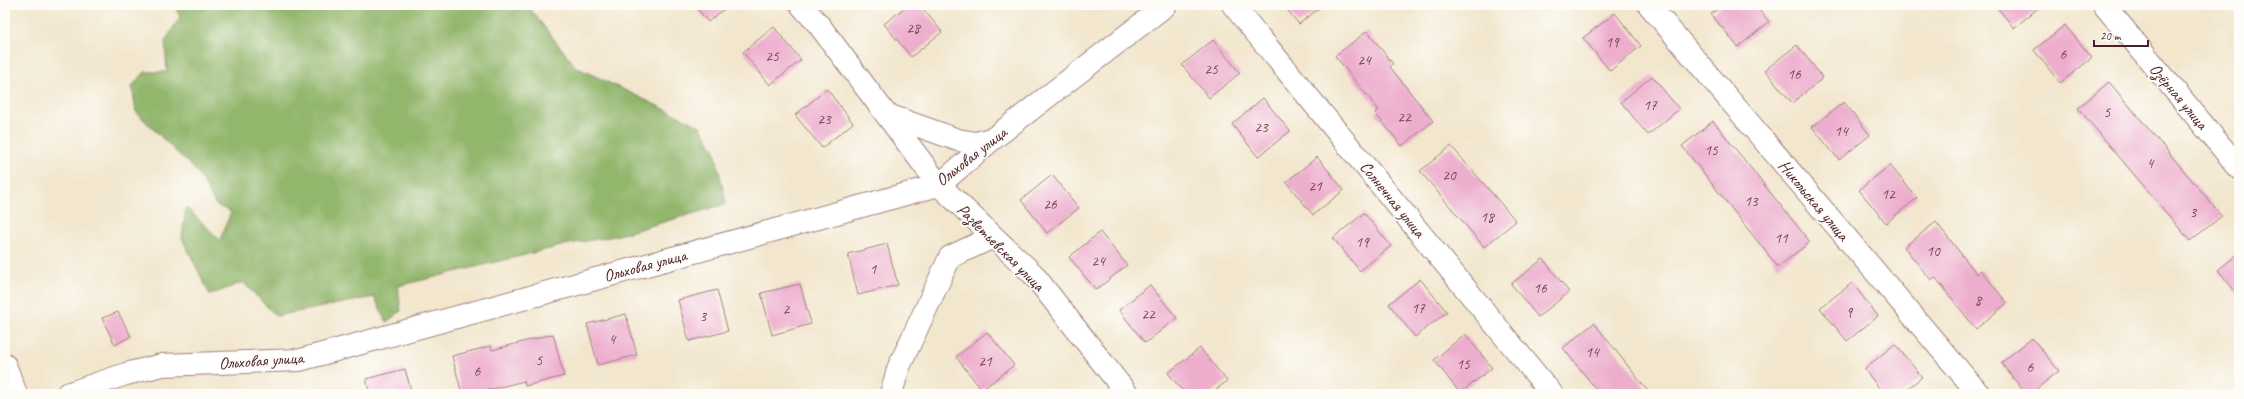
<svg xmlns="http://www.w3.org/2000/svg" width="2244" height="399" viewBox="0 0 2244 399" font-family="Caveat,sans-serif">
<rect width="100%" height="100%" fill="#fdfcf7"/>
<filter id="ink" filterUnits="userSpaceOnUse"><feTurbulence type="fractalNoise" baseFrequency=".025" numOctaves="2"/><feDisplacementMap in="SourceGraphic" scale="8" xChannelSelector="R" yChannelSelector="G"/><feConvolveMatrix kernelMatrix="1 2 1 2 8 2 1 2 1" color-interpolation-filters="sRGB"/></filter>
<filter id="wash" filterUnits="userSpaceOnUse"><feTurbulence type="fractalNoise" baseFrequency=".012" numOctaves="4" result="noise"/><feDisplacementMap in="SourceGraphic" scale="16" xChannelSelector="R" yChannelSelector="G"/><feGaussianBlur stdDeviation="0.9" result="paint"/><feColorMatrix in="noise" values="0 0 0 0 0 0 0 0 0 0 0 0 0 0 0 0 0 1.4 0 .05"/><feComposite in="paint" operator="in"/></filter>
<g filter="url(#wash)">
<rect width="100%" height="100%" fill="#f2e6cd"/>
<path fill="#92b66c" stroke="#6e6a4c" d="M 174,5 L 527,5 L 576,67 L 700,126 L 715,151 L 726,204 L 615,236 L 569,244 L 398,286 L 401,311 L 387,322 L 374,297 L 276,316 L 243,282 L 210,295 L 182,238 L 186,207 L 220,240 L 231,212 L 216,205 L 198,173 L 136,112 L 132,86 L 145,72 L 167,72 L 165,41 L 180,17 Z"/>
<g id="blocks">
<path fill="#edaece" d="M 694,5 L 729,5 L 708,22 Z
M 908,5 L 920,5 L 942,32 L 911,57 L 884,24 Z
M 1283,5 L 1323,5 L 1299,24 Z
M 1723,5 L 1755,5 L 1769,22 L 1738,47 L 1711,14 Z
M 1995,5 L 2042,5 L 2014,28 Z
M 1615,13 L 1641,46 L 1610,71 L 1583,38 Z
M 2065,25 L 2092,58 L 2060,83 L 2034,50 Z
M 774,27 L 801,60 L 770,85 L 743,52 Z
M 1367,31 L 1393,64 L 1390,67 L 1433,121 L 1402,146 L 1375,113 L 1379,110 L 1335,56 Z
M 1213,40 L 1240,73 L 1209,98 L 1182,65 Z
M 1797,45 L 1823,78 L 1792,103 L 1765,70 Z
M 1652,76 L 1679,109 L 1648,135 L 1621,102 Z
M 2109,82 L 2222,216 L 2190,241 L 2078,108 Z
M 827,89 L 853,123 L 822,148 L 795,115 Z
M 1263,98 L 1290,131 L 1258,157 L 1232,124 Z
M 1844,102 L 1870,135 L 1839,160 L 1812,127 Z
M 1713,121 L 1810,242 L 1778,267 L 1682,146 Z
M 1451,146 L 1516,221 L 1484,247 L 1420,171 Z
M 1317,157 L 1344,190 L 1313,215 L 1286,182 Z
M 1890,165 L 1917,198 L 1886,223 L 1859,190 Z
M 1052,175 L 1079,208 L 1047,233 L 1021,200 Z
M 1364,213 L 1391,246 L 1360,271 L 1333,238 Z
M 1936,222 L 1977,274 L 1981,270 L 2007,303 L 1976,329 L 1935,277 L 1931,280 L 1904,247 Z
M 1100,232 L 1127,265 L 1096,290 L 1069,257 Z
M 887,244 L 898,285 L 858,295 L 848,254 Z
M 2239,253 L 2239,296 L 2218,270 Z
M 1543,259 L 1569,292 L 1538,317 L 1511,284 Z
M 1420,279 L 1447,312 L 1415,337 L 1389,304 Z
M 1852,283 L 1878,316 L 1847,341 L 1820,308 Z
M 800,284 L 811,324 L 772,335 L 761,293 Z
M 1150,285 L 1177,318 L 1145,343 L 1119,310 Z
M 717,290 L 728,331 L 689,341 L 678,300 Z
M 118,312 L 131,336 L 115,345 L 102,318 Z
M 626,314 L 637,355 L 598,365 L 587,324 Z
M 1594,323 L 1620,356 L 1650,394 L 1600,394 L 1563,348 Z
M 987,332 L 1014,365 L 982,390 L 956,357 Z
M 553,334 L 564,376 L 525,386 L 524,381 L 473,394 L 462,394 L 452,356 L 491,346 L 492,350 Z
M 1465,334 L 1492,368 L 1460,393 L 1434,360 Z
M 2032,338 L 2059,371 L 2030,394 L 2026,394 L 2001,363 Z
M 1895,344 L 1922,377 L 1901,394 L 1884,394 L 1864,369 Z
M 1200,348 L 1227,381 L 1210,394 L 1185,394 L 1168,373 Z
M 405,369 L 412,394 L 370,394 L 366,379 Z"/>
</g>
</g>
<g filter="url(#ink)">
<use href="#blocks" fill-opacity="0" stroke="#9e827c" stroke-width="1"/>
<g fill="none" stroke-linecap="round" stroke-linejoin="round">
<defs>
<path id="minor" d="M 801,5 L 819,25 L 939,185 L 1033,274 L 1127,394
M 1233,5 L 1552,394
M 1649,5 L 1979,394
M 2104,5 L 2239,168
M 888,115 L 958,140 L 976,143 L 994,138
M 5,365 L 16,394
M 67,394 L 126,374 L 162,365 L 300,360 L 939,185 L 994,138 L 1166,5
M 891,394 L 898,369 L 950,257 L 993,237"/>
</defs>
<use href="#minor" stroke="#9e827c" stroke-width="24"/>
<use href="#minor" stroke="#fff" stroke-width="22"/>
</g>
</g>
<g text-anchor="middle" stroke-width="3.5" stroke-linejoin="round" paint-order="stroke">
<g font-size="15" fill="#734354">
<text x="913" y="33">28</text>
<text x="1612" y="47">19</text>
<text x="2063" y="59">6</text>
<text x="772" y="61">25</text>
<text x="1364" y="65">24</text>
<text x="1211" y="74">25</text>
<text x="1794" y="79">16</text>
<text x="1650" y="110">17</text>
<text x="2107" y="117">5</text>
<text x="1404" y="122">22</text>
<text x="824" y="124">23</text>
<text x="1261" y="132">23</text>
<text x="1841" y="136">14</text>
<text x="1711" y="155">15</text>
<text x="2150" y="168">4</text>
<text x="1449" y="180">20</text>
<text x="1315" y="191">21</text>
<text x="1888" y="199">12</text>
<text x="1751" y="206">13</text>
<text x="1050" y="209">26</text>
<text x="2193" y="217">3</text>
<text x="1487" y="222">18</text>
<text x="1781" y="243">11</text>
<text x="1362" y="247">19</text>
<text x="1933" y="256">10</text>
<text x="1098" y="266">24</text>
<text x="873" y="274">1</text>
<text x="1540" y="293">16</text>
<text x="1978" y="305">8</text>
<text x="1418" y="313">17</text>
<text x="786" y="314">2</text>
<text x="1849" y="317">9</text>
<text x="1148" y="319">22</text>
<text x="703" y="321">3</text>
<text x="612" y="344">4</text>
<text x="1592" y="357">14</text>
<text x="539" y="365">5</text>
<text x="985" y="366">21</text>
<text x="1463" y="369">15</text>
<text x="2030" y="372">6</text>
<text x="477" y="376">6</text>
</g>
<g font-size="17" fill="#4a1f2b" stroke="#fdfcf7">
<text transform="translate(2179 96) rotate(50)" y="6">Озёрная улица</text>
<text transform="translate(971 156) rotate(-38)" y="6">Ольховая улица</text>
<text transform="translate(1393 199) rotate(51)" y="6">Солнечная улица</text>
<text transform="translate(1814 200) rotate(50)" y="6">Никольская улица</text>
<text transform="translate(1001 247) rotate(45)" y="6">Разветьевская улица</text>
<text transform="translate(645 265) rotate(-15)" y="6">Ольховая улица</text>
<text transform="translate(261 360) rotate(-4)" y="6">Ольховая улица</text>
</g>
</g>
<rect width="2244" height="399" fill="none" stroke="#fdfcf7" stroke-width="20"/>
<path d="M2094 40v6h54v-6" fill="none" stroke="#4a1f2b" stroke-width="2"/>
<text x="2100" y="40" font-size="12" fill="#4a1f2b" stroke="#fdfcf7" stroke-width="3" paint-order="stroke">20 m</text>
</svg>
